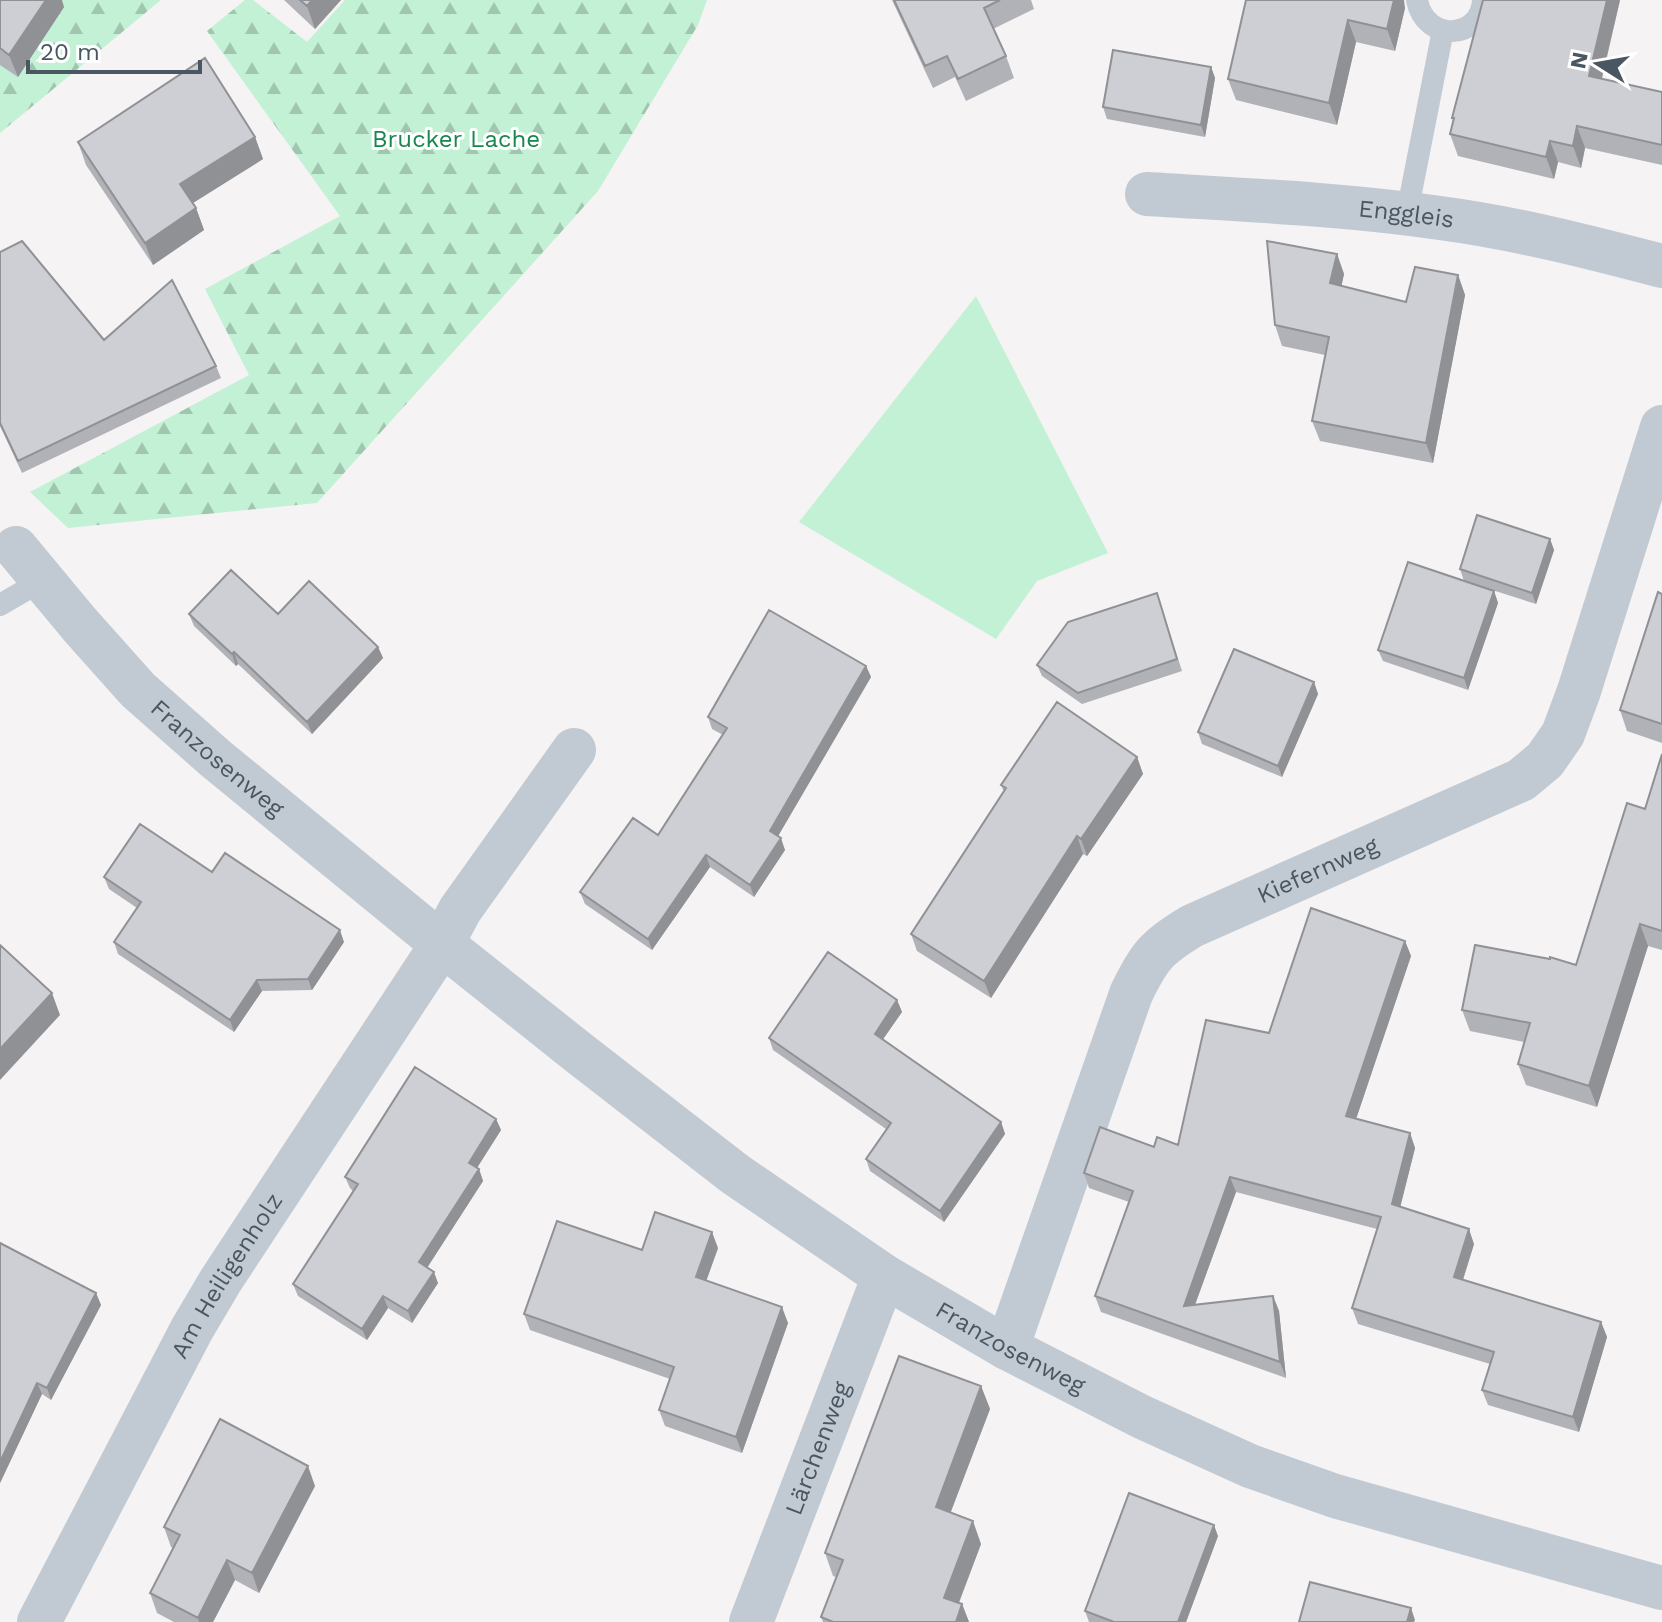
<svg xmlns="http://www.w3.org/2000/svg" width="1662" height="1622" viewBox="0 0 1662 1622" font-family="'Work Sans',sans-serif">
<defs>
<pattern id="forest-firs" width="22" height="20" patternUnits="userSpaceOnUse" patternTransform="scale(2)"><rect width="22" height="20" fill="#c3f1d5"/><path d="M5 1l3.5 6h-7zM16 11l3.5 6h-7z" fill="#a0c6b0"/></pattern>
</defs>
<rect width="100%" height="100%" fill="#f5f3f3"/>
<path fill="#c3f1d5" d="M 976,296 L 1108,553 L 1037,581 L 996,639 L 799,522 Z"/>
<path fill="url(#forest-firs)" d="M 0,0 L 161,0 L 0,133 Z
M 245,0 L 253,0 L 307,42 L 345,0 L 707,0 L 698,25 L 598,191 L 317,503 L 68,528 L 30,492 L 249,375 L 205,289 L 340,216 L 207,31 Z"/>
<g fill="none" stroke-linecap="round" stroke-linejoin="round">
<path stroke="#c1cad2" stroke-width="22" d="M 1417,0 C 1425,43 1481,40 1483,0
M 1407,213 L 1443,30
M 0,605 L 43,580"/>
<g stroke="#c1cad2" stroke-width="44">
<path id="s1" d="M 1147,194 C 1245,200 1343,204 1440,218 C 1516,228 1589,247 1662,266"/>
<path id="s2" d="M 16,548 L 80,625 L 138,690 L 215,758 L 442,944 L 579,1053 L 735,1174 L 884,1276 L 1007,1348 L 1142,1417 L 1250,1466 L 1335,1496 L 1662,1588"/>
<path id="s3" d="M 1007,1348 L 1131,994 C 1149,956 1157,947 1192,926 L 1521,780 L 1545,760 L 1563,734 L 1579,691 L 1662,427"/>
<path id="s4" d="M 39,1622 L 192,1329 L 221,1280 L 442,944 L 460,910 L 574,750"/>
<path id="s5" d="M 751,1622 L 884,1276"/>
</g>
</g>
<path fill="#b0b2b7" d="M 0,0 L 64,7 L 18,77 L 0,65 Z
M 284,0 L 341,0 L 315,29 Z
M 892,0 L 1031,0 L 1034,9 L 993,29 L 1006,56 L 1014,78 L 966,101 L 955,77 L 933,88 Z
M 1246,0 L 1405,8 L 1395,51 L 1356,42 L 1337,125 L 1236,100 L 1228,79 Z
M 1620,0 L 1602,79 L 1662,92 L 1662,165 L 1585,148 L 1581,168 L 1558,162 L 1554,179 L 1458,156 L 1450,134 L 1453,120 L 1452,118 Z
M 1211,67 L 1215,78 L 1205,137 L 1107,119 L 1103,107 Z
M 255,137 L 263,159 L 193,203 L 196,208 L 204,230 L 153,265 L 86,165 L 78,142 Z
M 0,252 L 104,340 L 216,366 L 221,378 L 22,473 L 0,426 Z
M 1337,254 L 1344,274 L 1341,286 L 1406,302 L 1458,275 L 1465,295 L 1433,463 L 1320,441 L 1312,421 L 1325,355 L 1282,346 L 1275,325 Z
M 1550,539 L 1554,550 L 1536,604 L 1464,581 L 1460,569 Z
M 1494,591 L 1498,603 L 1468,690 L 1383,661 L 1378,650 Z
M 1662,594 L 1662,743 L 1627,731 L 1620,710 Z
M 1161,605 L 1182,671 L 1082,704 L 1042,676 L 1037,665 Z
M 189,614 L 278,614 L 378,647 L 383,658 L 312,734 L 238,664 L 236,666 L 194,626 Z
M 866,666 L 871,677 L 778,836 L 785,850 L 754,897 L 710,867 L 652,950 L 585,904 L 580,892 L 658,835 L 723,735 L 712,729 L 708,717 Z
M 1314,682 L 1318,694 L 1282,777 L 1202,744 L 1198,732 Z
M 1662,754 L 1662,950 L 1648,946 L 1597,1107 L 1526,1085 L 1518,1064 L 1524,1042 L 1470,1031 L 1462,1010 L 1576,965 L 1645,809 Z
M 1137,757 L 1143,774 L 1087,856 L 1083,854 L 991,998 L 917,951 L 911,934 L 1004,792 L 1001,785 Z
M 212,872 L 344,942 L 312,990 L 262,991 L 234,1032 L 118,954 L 114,942 L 137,908 L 109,889 L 104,877 Z
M 1405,941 L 1411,956 L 1356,1119 L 1410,1133 L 1415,1148 L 1400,1207 L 1474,1244 L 1463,1280 L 1601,1322 L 1607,1337 L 1579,1432 L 1488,1405 L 1482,1390 L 1490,1364 L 1358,1324 L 1352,1308 L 1377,1229 L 1236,1192 L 1195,1305 L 1273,1296 L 1279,1311 L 1286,1378 L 1101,1312 L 1095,1296 L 1129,1202 L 1089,1188 L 1084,1173 L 1154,1147 L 1178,1145 L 1269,1033 Z
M 897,1000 L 902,1012 L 883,1039 L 1001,1122 L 1005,1134 L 944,1222 L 870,1171 L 866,1159 L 886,1129 L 773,1050 L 769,1038 Z
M 496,1119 L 501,1130 L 477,1168 L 479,1169 L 483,1181 L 427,1268 L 438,1283 L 412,1323 L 388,1308 L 367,1340 L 298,1296 L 293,1284 L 353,1191 L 350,1188 L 345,1177 Z
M 0,1243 L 96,1293 L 101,1305 L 51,1400 L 42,1394 L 0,1483 Z
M 718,1248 L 706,1281 L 788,1323 L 742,1453 L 665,1426 L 659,1410 L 670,1379 L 530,1330 L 524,1314 L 642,1250 Z
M 981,1386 L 990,1409 L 950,1513 L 981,1544 L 959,1603 L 962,1604 L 969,1622 L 823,1622 L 821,1617 L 836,1577 L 833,1576 L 825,1553 Z
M 315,1486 L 259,1593 L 235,1580 L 213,1622 L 174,1622 L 157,1613 L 150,1593 L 173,1548 L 171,1547 L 164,1527 Z
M 1218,1536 L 1186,1622 L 1089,1622 L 1085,1611 Z"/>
<path fill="#909195" d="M 46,0 L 62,0 L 64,7 L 18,77 L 9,55 Z
M 312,0 L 341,0 L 315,29 L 307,6 Z
M 1394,0 L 1404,0 L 1405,8 L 1395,51 L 1387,29 Z
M 1607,0 L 1620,0 L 1597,98 L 1589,76 Z
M 1348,20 L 1356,42 L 1337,125 L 1329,103 Z
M 1211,67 L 1215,78 L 1205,137 L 1201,125 Z
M 1577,126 L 1585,148 L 1581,168 L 1573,146 Z
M 255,137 L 263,159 L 188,206 L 180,184 Z
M 1550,141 L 1558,162 L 1554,179 L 1546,157 Z
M 196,208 L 204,230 L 153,265 L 145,243 Z
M 1337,254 L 1344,274 L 1338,303 L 1330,283 Z
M 1458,275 L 1465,295 L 1433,463 L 1426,443 Z
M 1550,539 L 1554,550 L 1536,604 L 1532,593 Z
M 1494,591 L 1498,603 L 1468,690 L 1464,678 Z
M 378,647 L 383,658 L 312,734 L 307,722 Z
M 234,652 L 238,664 L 236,666 L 232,654 Z
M 866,666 L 871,677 L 774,843 L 770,831 Z
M 1314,682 L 1318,694 L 1282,777 L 1278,766 Z
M 1137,757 L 1143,774 L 1087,856 L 1081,839 Z
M 1077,836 L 1083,854 L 991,998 L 984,981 Z
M 781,838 L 785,850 L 754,897 L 750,885 Z
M 706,855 L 710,867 L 652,950 L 648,939 Z
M 1640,924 L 1648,946 L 1597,1107 L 1589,1086 Z
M 340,930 L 344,942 L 312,990 L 308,979 Z
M 1405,941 L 1411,956 L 1352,1131 L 1346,1116 Z
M 257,980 L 262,991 L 234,1032 L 230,1020 Z
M 52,993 L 60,1015 L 0,1080 L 0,1049 Z
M 897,1000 L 902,1012 L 879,1045 L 875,1034 Z
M 496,1119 L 501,1130 L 473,1174 L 469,1163 Z
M 1001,1122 L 1005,1134 L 944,1222 L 940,1211 Z
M 1410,1133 L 1415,1148 L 1397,1220 L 1392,1204 Z
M 479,1169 L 483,1181 L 423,1274 L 419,1262 Z
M 1230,1177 L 1236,1192 L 1189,1321 L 1184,1306 Z
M 1469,1229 L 1474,1244 L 1459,1292 L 1454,1277 Z
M 712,1232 L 718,1248 L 702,1293 L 696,1277 Z
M 434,1272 L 438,1283 L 412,1323 L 408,1311 Z
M 96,1293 L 101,1305 L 51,1400 L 47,1388 Z
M 383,1296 L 388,1308 L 367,1340 L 362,1329 Z
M 1273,1296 L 1279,1311 L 1286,1378 L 1280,1362 Z
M 782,1307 L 788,1323 L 742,1453 L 736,1437 Z
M 1601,1322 L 1607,1337 L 1579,1432 L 1573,1417 Z
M 37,1383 L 42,1394 L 0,1483 L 0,1462 Z
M 981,1386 L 990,1409 L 944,1530 L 936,1507 Z
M 308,1466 L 315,1486 L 259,1593 L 252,1573 Z
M 973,1521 L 981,1544 L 952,1620 L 944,1598 Z
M 1214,1525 L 1218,1536 L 1186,1622 L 1178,1622 Z
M 227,1560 L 235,1580 L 213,1622 L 199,1622 L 198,1618 Z
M 962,1604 L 969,1622 L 956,1622 Z
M 1411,1608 L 1415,1620 L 1414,1622 L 1407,1622 Z"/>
<path fill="#cdcfd5" stroke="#909195" stroke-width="2" d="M 0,0 L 46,0 L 9,55 L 0,48 Z
M 300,0 L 312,0 L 307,6 Z
M 894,0 L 1000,0 L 984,8 L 1006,56 L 958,79 L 947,56 L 925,66 Z
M 1246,0 L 1394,0 L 1387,29 L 1348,20 L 1329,103 L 1228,79 Z
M 1483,0 L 1607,0 L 1589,76 L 1662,92 L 1662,145 L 1577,126 L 1573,146 L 1550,141 L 1546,157 L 1450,134 L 1454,118 L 1452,118 Z
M 1113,50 L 1211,67 L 1201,125 L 1103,107 Z
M 205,58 L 255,137 L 180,184 L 196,208 L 145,243 L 78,142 Z
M 22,241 L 104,340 L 172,280 L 216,366 L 18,461 L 0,423 L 0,252 Z
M 1267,241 L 1337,254 L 1330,283 L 1406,302 L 1415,267 L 1458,275 L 1426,443 L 1312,421 L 1329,337 L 1275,325 Z
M 1477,515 L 1550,539 L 1532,593 L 1460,569 Z
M 1408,562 L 1494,591 L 1464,678 L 1378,650 Z
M 231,570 L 278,614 L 309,581 L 378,647 L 307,722 L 234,652 L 232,654 L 189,614 Z
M 1658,592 L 1662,594 L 1662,724 L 1620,710 Z
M 1157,593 L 1177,659 L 1078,693 L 1037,665 L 1068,622 Z
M 769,610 L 866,666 L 770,831 L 781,838 L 750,885 L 706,855 L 648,939 L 580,892 L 633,818 L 658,835 L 727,728 L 708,717 Z
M 1234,649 L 1314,682 L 1278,766 L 1198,732 Z
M 1057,702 L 1137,757 L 1081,839 L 1077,836 L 984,981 L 911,934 L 1006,788 L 1001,785 Z
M 1662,754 L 1662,931 L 1640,924 L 1589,1086 L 1518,1064 L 1530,1023 L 1462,1010 L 1475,945 L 1550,959 L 1550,957 L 1576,965 L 1627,803 L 1645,809 Z
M 140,824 L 212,872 L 225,853 L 340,930 L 308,979 L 257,980 L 230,1020 L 114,942 L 141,902 L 104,877 Z
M 1311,908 L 1405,941 L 1346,1116 L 1410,1133 L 1392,1204 L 1469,1229 L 1454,1277 L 1601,1322 L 1573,1417 L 1482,1390 L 1494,1352 L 1352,1308 L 1381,1217 L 1230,1177 L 1184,1306 L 1273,1296 L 1280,1362 L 1095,1296 L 1133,1191 L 1084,1173 L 1100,1127 L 1154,1147 L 1157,1137 L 1178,1145 L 1206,1020 L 1269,1033 Z
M 0,945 L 52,993 L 0,1049 Z
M 828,952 L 897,1000 L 875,1034 L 1001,1122 L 940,1211 L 866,1159 L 891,1123 L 769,1038 Z
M 415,1067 L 496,1119 L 469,1163 L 479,1169 L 419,1262 L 434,1272 L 408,1311 L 383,1296 L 362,1329 L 293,1284 L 358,1184 L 345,1177 Z
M 655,1212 L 712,1232 L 696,1277 L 782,1307 L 736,1437 L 659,1410 L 674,1367 L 524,1314 L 557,1221 L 642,1250 Z
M 0,1243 L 96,1293 L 47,1388 L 37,1383 L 0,1462 Z
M 899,1356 L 981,1386 L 936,1507 L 973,1521 L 944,1598 L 962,1604 L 956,1622 L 833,1622 L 821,1617 L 843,1560 L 825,1553 Z
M 220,1419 L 308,1466 L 252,1573 L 227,1560 L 198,1618 L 150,1593 L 180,1535 L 164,1527 Z
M 1129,1493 L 1214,1525 L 1178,1622 L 1114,1622 L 1085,1611 Z
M 1310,1582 L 1411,1608 L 1407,1622 L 1299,1622 Z"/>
<g text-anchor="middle" stroke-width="6" stroke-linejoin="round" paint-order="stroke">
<g font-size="24" fill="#17864f" stroke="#fff">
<text x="456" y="147">Brucker Lache</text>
</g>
<g font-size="24" fill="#4a5661" stroke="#fff">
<text dy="8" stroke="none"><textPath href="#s1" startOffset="260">Enggleis</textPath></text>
<text dy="8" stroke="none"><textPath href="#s2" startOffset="292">Franzosenweg</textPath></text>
<text dy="8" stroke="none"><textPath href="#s3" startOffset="606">Kiefernweg</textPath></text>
<text dy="8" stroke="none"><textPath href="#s4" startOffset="394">Am Heiligenholz</textPath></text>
<text dy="8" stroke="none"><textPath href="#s2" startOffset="1282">Franzosenweg</textPath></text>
<text dy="8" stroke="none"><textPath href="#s5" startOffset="186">Lärchenweg</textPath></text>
</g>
</g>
<g transform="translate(1598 64) rotate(281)" stroke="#ffffff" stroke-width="6" paint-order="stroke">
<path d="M0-6L14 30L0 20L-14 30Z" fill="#4a5661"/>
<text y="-12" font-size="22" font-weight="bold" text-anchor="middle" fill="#4a5661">N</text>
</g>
<path d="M28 60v12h172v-12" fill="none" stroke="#4a5661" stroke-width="4"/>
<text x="40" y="60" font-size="24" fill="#4a5661" stroke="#ffffff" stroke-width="6" paint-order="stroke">20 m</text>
</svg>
